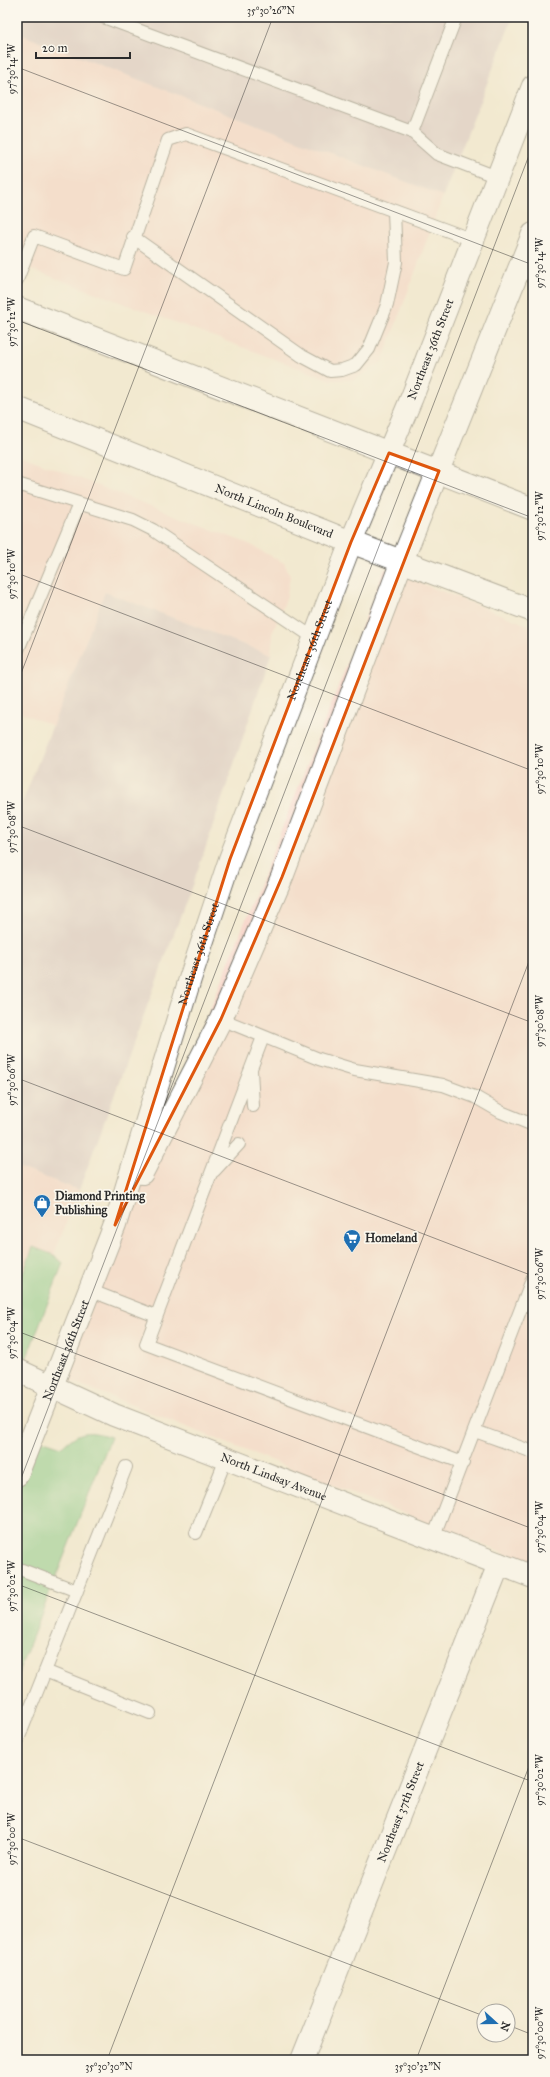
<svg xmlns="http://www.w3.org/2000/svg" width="550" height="2077" viewBox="0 0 550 2077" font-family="'IM FELL Great Primer',serif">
<rect width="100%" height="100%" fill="#fbf7ec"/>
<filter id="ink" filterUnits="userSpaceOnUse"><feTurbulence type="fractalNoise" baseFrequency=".025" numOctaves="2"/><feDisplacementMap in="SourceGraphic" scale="8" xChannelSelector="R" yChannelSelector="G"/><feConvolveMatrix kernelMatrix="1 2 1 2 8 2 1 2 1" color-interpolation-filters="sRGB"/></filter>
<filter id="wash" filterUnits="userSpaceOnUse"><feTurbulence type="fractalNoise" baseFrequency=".012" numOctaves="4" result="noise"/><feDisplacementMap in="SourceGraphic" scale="16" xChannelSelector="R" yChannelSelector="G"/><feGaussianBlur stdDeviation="0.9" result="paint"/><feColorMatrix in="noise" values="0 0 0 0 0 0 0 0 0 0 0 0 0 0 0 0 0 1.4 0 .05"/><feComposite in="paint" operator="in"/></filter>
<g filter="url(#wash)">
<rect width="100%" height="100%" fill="#f2e9d0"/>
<path fill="#f7d1c6" d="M 17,33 L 443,196 L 382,362 L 354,380 L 331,380 L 17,264 Z
M 17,454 L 249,544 L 284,563 L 290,576 L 286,599 L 272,633 L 271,655 L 105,592 L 53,726 L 17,711 Z
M 385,569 L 533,627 L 533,1565 L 64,1378 Z
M 17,1167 L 79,1190 L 54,1255 L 33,1247 L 17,1289 Z"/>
<path fill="#d2bfbf" d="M 17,17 L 513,17 L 443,196 L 17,33 Z
M 105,592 L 271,655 L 201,861 L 79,1190 L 17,1167 L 17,816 Z"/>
<path fill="#81c884" stroke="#567a58" d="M 33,1247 L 54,1255 L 63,1263 L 17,1383 L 17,1289 Z
M 17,1432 L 62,1447 C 80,1430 88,1430 111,1437 L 17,1676 Z"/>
</g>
<g filter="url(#ink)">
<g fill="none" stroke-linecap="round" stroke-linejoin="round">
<defs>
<path id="service" d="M 103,17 L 412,132 L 437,154 L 497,177
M 412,132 L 456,17
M 133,237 L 302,356 L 330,371 L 342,370 L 356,365 L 369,349 L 387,305 L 396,262 L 394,211
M 17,280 L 34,236 L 124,269 L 168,140 L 186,134 L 473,240
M 17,484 L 133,520 L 153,530 L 314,638
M 17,652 L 79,504
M 221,1019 L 319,1059 L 355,1070 L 443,1085 L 475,1097 L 501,1112 L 533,1125
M 263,1037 L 146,1344 L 463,1463
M 251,1070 L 253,1106
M 214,1171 L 239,1144
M 89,1290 L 156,1316
M 475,1431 L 533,1452
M 196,1533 L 226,1459
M 433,1538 L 533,1277
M 17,1568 L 77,1591
M 45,1671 L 150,1713
M 17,1742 L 126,1467"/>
<g id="minor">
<path id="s1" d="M 17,1370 L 114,1415 L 533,1577"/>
<path id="s2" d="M 302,2060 L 499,1564"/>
</g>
<g id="secondary">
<path d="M 142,1173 L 221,1019 L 282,877 L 402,561 L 533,234"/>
<path id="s3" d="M 17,1475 L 115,1225 L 190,979 L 230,859 L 351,542 L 412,397 L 533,86"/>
</g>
<g id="primary">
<path d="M 17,308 L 533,509"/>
<path id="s4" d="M 17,408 L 351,542 L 533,611"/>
</g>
</defs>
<use href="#service" stroke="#716e65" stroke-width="14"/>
<use href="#minor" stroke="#716e65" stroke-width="24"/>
<use href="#secondary" stroke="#716e65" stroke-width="24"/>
<use href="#primary" stroke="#716e65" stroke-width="24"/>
<use href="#service" stroke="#fff" stroke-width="12"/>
<use href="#minor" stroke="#fff" stroke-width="22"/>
<use href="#secondary" stroke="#fff" stroke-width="22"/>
<use href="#primary" stroke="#fff" stroke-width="22"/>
</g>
</g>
<path d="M0 0H550V2077H0ZM 389,453 L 439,471 L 282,877 L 221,1019 L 115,1225 L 230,859 L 351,542 Z" fill="#f2e9d0" fill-opacity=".55" fill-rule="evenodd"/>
<path fill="none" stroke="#df570e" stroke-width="3" stroke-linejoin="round" d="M 389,453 L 439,471 L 282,877 L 221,1019 L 115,1225 L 230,859 L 351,542 Z"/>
<path fill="none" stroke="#2b2b2b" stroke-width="1" stroke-opacity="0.45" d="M 17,67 L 533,265M 17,320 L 533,518M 17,573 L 533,771M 17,684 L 273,17M 17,825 L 533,1023M 17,1078 L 533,1276M 17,1331 L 533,1529M 17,1489 L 533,145M 17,1584 L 533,1782M 17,1837 L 484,2016M 508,2025 L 533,2035M 107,2060 L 533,951M 416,2060 L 533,1756"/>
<defs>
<symbol id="shop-pin" viewBox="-11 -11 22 30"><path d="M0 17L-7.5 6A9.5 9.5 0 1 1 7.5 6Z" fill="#1f6fb2" stroke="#fbf7ec"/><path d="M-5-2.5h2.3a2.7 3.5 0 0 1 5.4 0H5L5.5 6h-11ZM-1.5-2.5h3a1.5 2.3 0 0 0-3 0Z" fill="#fff"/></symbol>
<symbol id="supermarket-pin" viewBox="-11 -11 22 30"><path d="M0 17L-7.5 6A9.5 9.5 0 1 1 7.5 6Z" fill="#1f6fb2" stroke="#fbf7ec"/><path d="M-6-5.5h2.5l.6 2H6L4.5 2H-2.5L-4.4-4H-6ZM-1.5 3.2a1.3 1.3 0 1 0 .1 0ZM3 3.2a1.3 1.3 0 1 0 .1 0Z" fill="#fff"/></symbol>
</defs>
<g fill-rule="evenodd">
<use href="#shop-pin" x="32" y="1193" width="20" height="27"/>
<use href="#supermarket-pin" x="342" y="1228" width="20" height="27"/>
</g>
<g text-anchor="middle" stroke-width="3.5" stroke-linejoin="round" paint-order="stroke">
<g font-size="12" fill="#2b2b2b" stroke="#fbf7ec">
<text dy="4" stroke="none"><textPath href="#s3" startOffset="1200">Northeast 36th Street</textPath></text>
<text dy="4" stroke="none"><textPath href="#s4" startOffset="277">North Lincoln Boulevard</textPath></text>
<text dy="4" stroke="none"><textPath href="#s3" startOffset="876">Northeast 36th Street</textPath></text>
<text dy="4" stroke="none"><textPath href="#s3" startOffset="552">Northeast 36th Street</textPath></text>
<text dy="4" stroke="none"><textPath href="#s3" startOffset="134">Northeast 36th Street</textPath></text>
<text dy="4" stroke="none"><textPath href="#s1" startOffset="278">North Lindsay Avenue</textPath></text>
<text dy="4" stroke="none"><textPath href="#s2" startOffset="267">Northeast 37th Street</textPath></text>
</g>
<g font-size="12" font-weight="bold" fill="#2b2b2b" stroke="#fbf7ec" text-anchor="start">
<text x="55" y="1200">Diamond Printing<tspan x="55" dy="14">Publishing</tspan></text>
<text x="365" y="1242">Homeland</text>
</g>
</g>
<rect width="550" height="2077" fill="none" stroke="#fbf7ec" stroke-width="44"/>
<g transform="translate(496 2023) rotate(111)"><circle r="19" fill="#fbf7ec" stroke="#a8a59f"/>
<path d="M0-3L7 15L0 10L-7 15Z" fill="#1f6fb2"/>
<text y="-6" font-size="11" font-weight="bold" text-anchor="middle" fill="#2b2b2b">N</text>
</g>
<path d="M36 52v6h94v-6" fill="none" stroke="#2b2b2b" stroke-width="2"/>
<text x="42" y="52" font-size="12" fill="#2b2b2b" stroke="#fbf7ec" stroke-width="3" paint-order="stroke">20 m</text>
<rect x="22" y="22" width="506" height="2033" fill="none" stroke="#2b2b2b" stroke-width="1.5"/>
<g font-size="10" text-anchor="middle" fill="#2b2b2b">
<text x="271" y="14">35°30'26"N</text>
<text transform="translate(11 69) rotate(-90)" y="4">97°30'14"W</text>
<text transform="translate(539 263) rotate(-90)" y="4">97°30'14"W</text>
<text transform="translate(11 322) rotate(-90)" y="4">97°30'12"W</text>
<text transform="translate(539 516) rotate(-90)" y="4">97°30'12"W</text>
<text transform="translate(11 574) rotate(-90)" y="4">97°30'10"W</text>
<text transform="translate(539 769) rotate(-90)" y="4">97°30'10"W</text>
<text transform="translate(11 827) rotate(-90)" y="4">97°30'08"W</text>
<text transform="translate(539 1021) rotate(-90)" y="4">97°30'08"W</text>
<text transform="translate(11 1080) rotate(-90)" y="4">97°30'06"W</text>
<text transform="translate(539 1274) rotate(-90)" y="4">97°30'06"W</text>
<text transform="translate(11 1333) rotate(-90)" y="4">97°30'04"W</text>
<text transform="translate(539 1527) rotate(-90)" y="4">97°30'04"W</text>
<text transform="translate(11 1586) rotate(-90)" y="4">97°30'02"W</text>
<text transform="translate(539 1780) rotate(-90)" y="4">97°30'02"W</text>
<text transform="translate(11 1839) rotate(-90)" y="4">97°30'00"W</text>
<text transform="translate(539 2033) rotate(-90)" y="4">97°30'00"W</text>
<text x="109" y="2070">35°30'30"N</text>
<text x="418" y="2070">35°30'32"N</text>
</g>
</svg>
